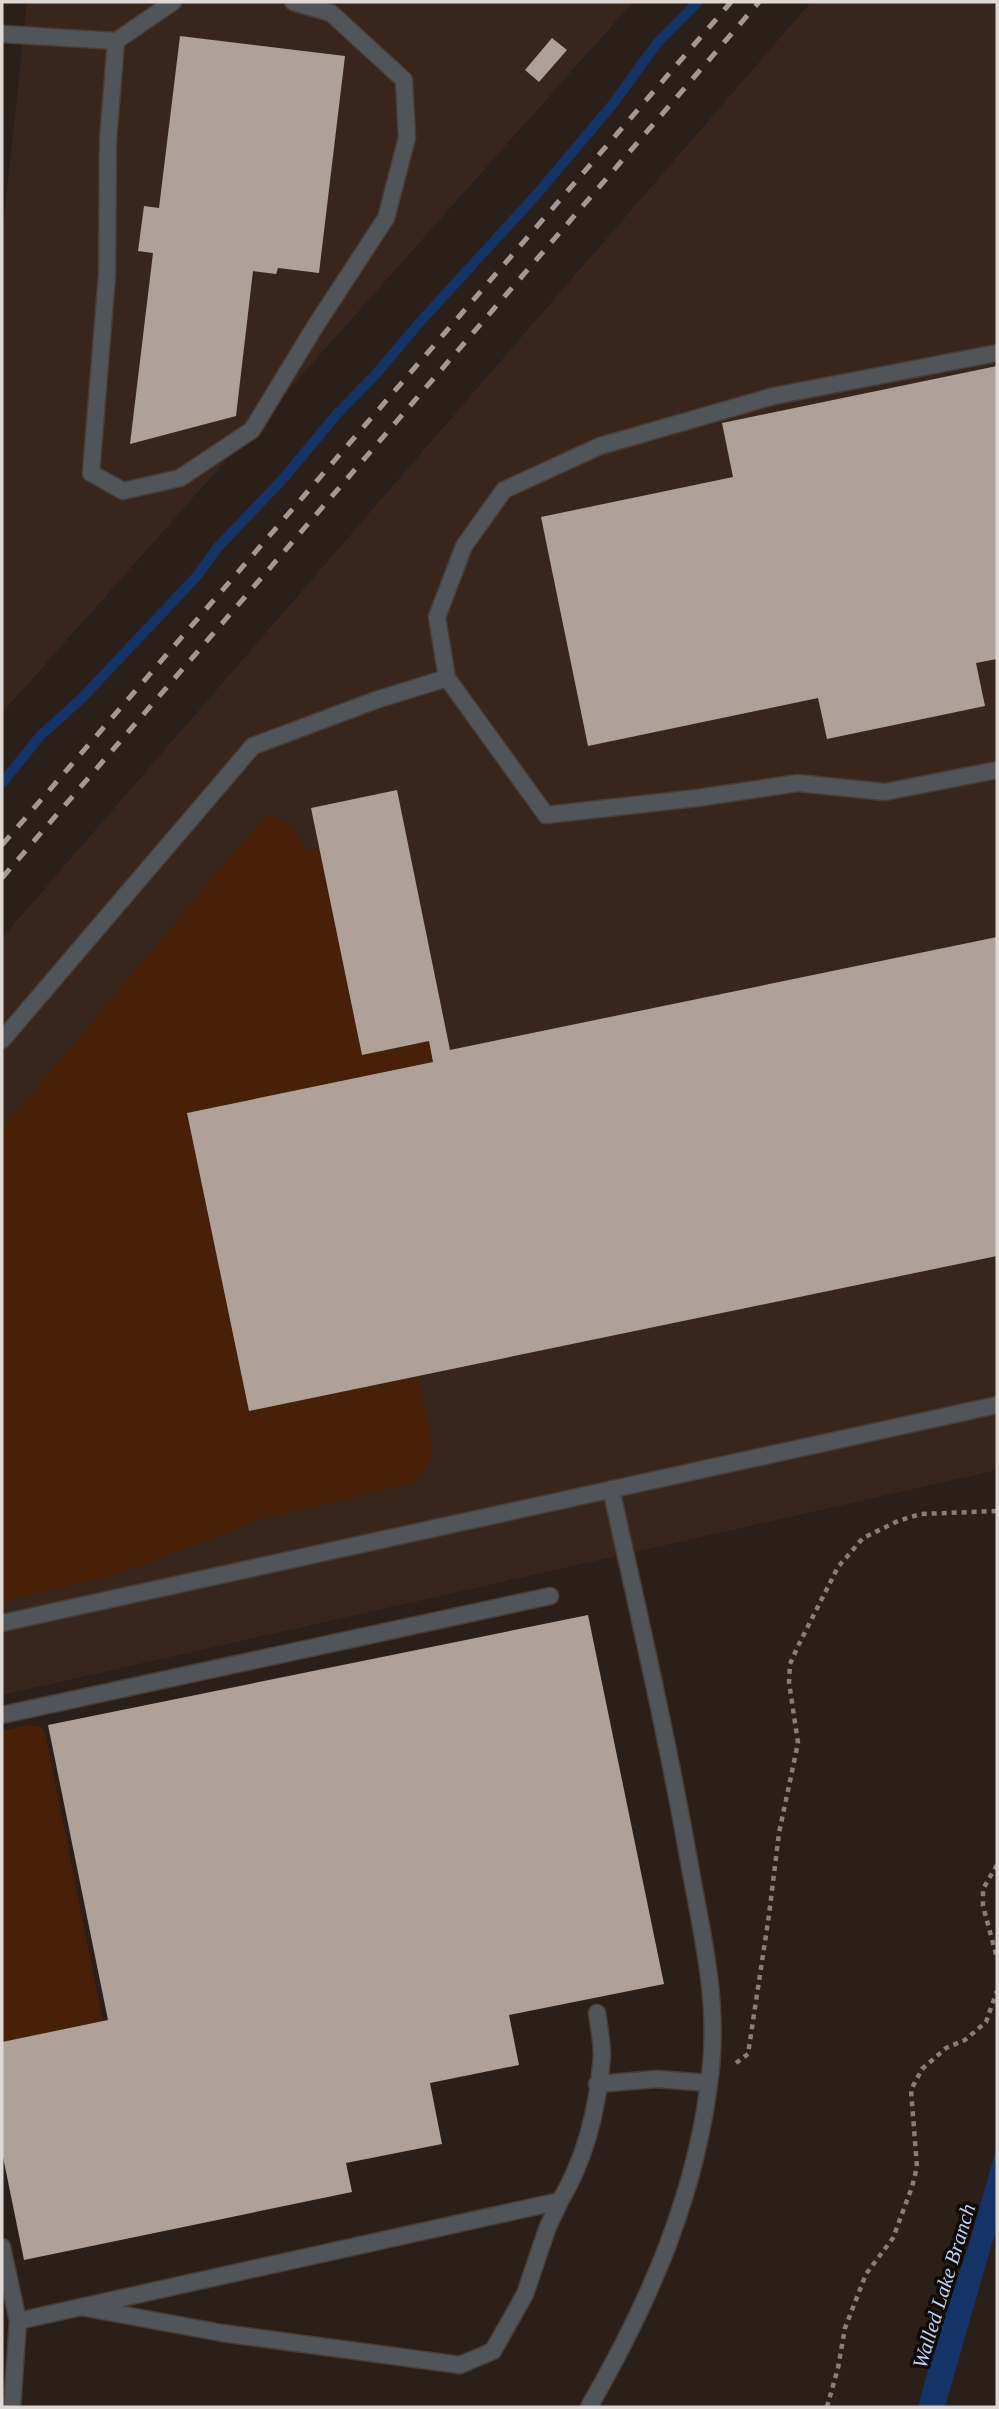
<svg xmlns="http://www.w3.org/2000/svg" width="999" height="2409" viewBox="0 0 999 2409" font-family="'Times New Roman',serif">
<rect width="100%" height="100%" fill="#2b1f19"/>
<path fill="#38261d" d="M 27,2 L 633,2 L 2,713 L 2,237 Z
M 811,2 L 997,2 L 997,1470 L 2,1695 L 2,938 Z"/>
<path fill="#472007" d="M 268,815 C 284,817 302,836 306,851 L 319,848 L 362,1054 L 429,1041 L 433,1062 L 187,1113 L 249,1411 L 417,1376 C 421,1397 436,1441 430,1460 C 426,1469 419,1476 413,1483 L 264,1518 L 121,1573 L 2,1602 L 2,1129 L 259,823 Z
M 29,1725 L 42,1727 L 45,1732 L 103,2022 L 2,2042 L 2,1731 Z"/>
<path fill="#143467" d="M 997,2146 L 997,2226 L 945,2407 L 918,2407 L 942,2319 L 968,2248 Z"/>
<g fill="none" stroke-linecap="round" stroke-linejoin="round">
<path stroke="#143467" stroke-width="10" d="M 2,783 L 41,735 L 82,698 L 197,576 L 217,548 L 282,480 L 337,414 L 376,374 L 420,322 L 537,194 L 612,105 L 658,42 L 698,2"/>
</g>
<path fill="#afa098" d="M 180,36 L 345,56 L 319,273 L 278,268 L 276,274 L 253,271 L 236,416 L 130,444 L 153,253 L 138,251 L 144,206 L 159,208 Z
M 552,38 L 567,50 L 539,82 L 525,70 Z
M 997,366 L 997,659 L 976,663 L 985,706 L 827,739 L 818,698 L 588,746 L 541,517 L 733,477 L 722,423 Z
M 397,790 L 450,1050 L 997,937 L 997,1256 L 249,1411 L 187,1113 L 433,1062 L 429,1041 L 362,1055 L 311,808 Z
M 588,1615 L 664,1984 L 509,2015 L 519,2065 L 430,2083 L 442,2144 L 346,2163 L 352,2192 L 24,2260 L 2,2152 L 2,2042 L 108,2020 L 48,1725 Z"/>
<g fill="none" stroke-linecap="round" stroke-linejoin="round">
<defs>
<path id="service" d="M 2,34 L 116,41 L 173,2
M 116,41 L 108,140 L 107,275 L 91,473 L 123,491 L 180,478 L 252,430 L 316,325 L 386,218 L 407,138 L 404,80 L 331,13 L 293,2
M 447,678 L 546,815 L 697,798 L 798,783 L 885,792 L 997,770
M 2,1040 L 253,746 L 376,700 L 447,678 L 437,617 L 464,546 L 504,490 L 600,446 L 774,396 L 997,353
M 2,1623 L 997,1405
M 2,1715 L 550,1596
M 597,2084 L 657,2079 L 708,2083
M 560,2201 C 586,2158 598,2106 602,2056 C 602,2042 599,2027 597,2013
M 2,2247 L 18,2321
M 12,2407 L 18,2321 L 560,2201 L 547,2229 L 525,2294 L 493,2351 L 460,2365 L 222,2333 L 81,2307
M 589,2407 C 651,2299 698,2192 711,2067 C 718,1999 702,1933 690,1867 C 668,1741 639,1615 611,1489"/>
</defs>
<use href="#service" stroke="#483d37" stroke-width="19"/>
<path stroke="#897f7a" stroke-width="4.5" stroke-dasharray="5 5" stroke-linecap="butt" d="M 997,1865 L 983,1889 L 983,1906 L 997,1958
M 736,2063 L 748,2054 L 769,1915 L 779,1833 L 798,1743 L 789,1682 L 790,1664 L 798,1646 L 838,1567 L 863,1538 L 898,1521 L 921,1514 L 997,1511
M 827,2407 L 838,2368 L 845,2328 L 866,2274 L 893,2238 L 912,2187 L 917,2167 L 911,2090 L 922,2069 L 946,2048 L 965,2040 L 986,2022 L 997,1991"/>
<use href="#service" stroke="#515459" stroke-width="16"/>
<path stroke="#a29894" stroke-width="5" stroke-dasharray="12 12" stroke-linecap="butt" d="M 2,845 L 731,2
M 2,878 L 759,2"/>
</g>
<g text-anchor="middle" stroke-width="7" stroke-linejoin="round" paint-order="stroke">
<g font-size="21" font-style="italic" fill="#bfd4f5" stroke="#100a08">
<text transform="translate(944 2286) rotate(-73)" y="7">Walled Lake Branch</text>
</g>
</g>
<rect width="999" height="2409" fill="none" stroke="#e0d8d4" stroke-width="7"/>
</svg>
